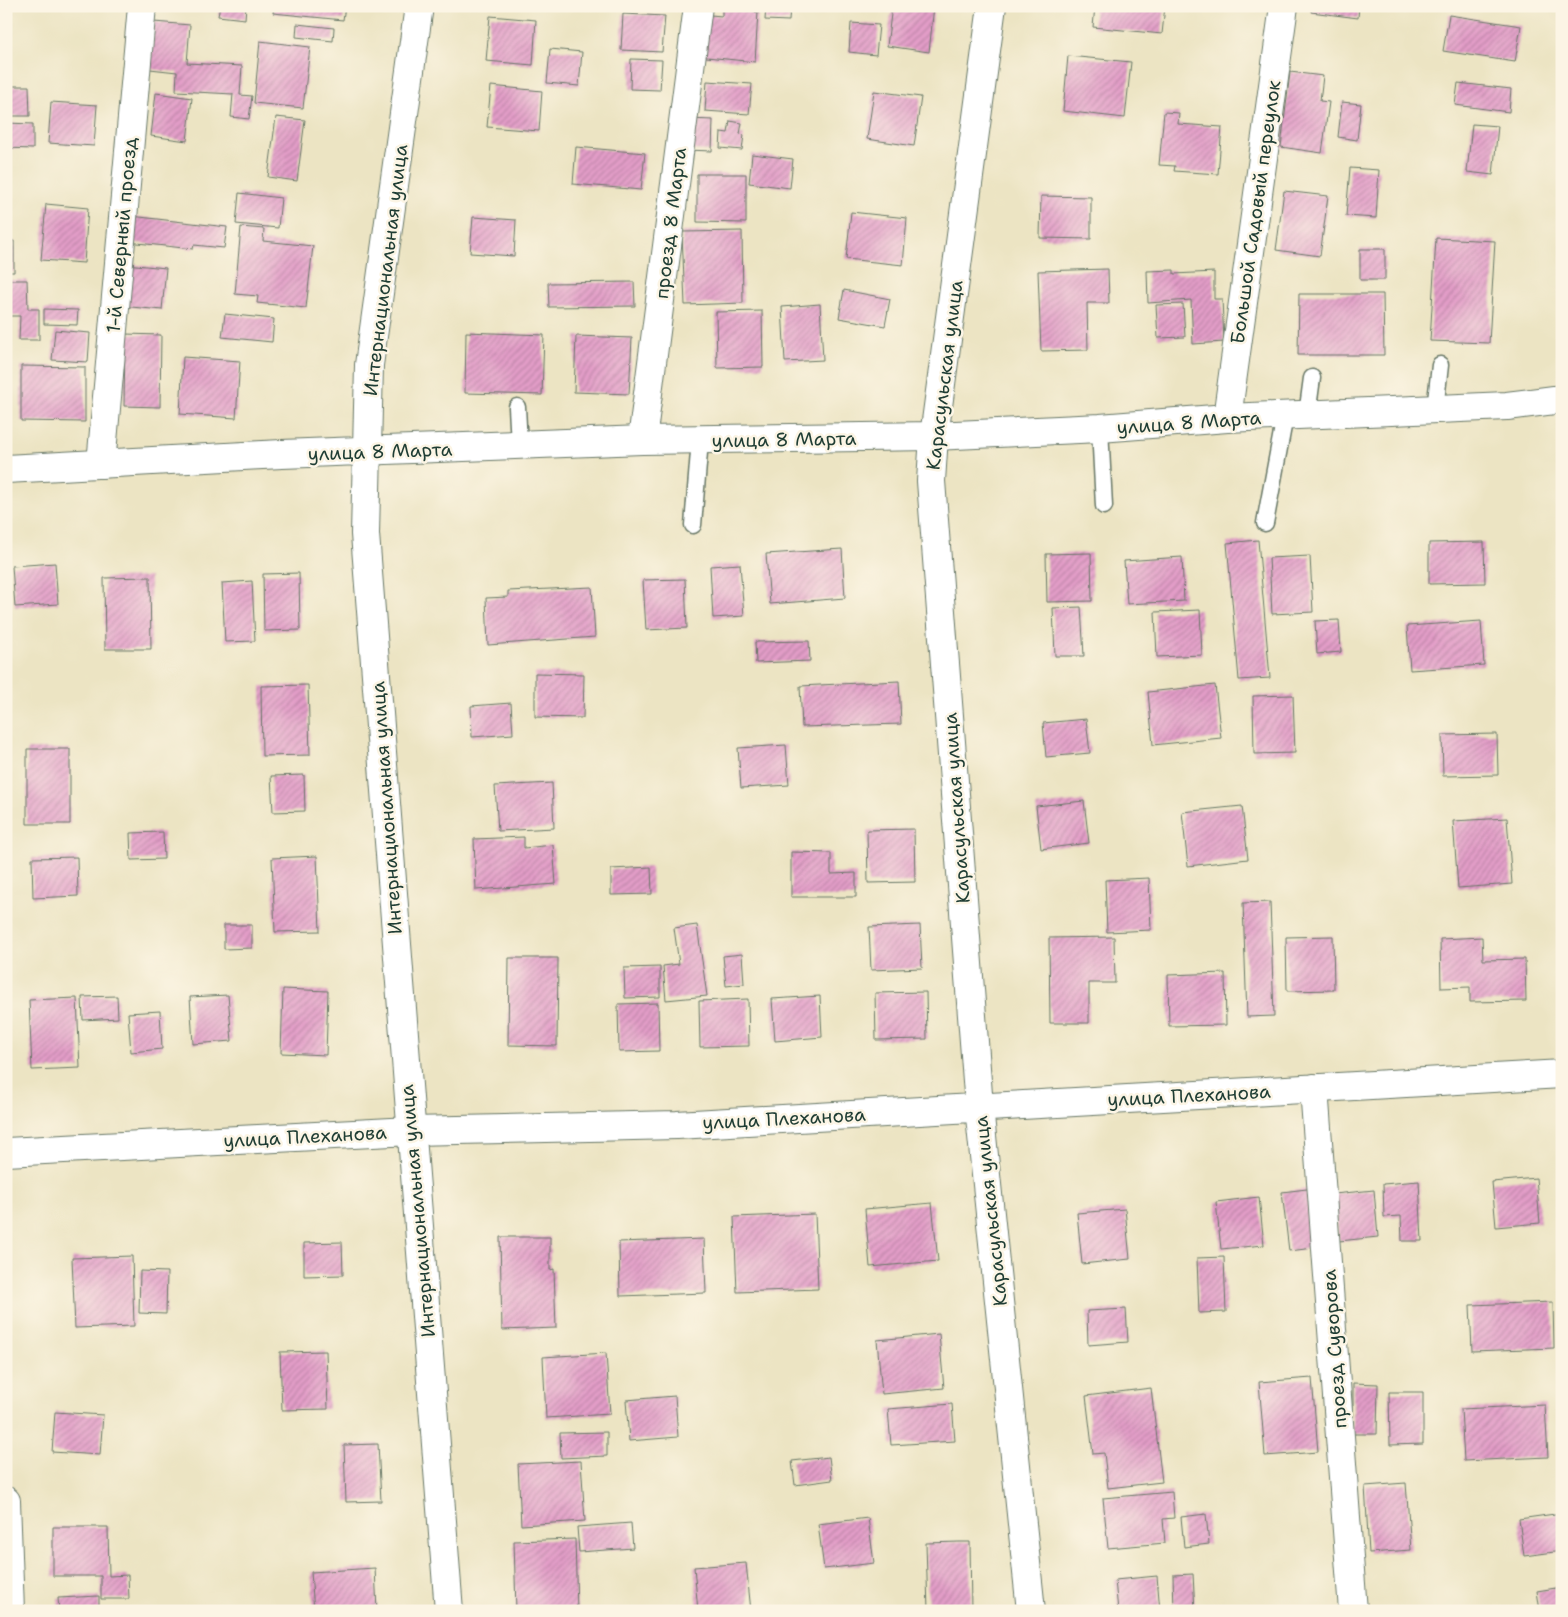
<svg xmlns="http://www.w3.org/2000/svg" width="1568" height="1617" viewBox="0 0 1568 1617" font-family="'Shantell Sans',sans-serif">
<defs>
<pattern id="building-hatch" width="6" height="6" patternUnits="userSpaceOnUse" patternTransform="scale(1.25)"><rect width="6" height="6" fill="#e39dc8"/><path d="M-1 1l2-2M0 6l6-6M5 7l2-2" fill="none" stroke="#b781a3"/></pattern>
</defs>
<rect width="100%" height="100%" fill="#fcf5e5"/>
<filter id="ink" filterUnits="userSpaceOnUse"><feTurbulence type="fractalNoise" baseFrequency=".02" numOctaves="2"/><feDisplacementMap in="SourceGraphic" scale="10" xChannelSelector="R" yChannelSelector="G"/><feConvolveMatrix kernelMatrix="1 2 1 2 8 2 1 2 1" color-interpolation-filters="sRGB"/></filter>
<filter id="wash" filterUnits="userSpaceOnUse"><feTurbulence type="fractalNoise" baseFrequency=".0096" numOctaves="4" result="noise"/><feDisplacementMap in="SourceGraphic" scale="20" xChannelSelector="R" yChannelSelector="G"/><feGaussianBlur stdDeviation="1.12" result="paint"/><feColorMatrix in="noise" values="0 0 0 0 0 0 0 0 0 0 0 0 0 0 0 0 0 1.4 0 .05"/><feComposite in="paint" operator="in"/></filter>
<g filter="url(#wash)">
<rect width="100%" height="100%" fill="#ece4c3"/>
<g id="blocks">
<path fill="url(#building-hatch)" d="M 220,6 L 246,6 L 245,19 L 218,16 Z
M 274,6 L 345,6 L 343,20 L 273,13 Z
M 736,6 L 756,6 L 755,12 L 758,12 L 755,62 L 697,56 L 699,14 L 722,16 L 722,9 L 735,10 Z
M 766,6 L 790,6 L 789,21 L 765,20 Z
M 892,6 L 934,6 L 929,52 L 887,46 Z
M 1095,6 L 1165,6 L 1162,34 L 1093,27 Z
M 1312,6 L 1359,6 L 1358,18 L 1311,12 Z
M 623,14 L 665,16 L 662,52 L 621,50 Z
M 1449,15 L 1521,26 L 1515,62 L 1443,51 Z
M 490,16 L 536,20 L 533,65 L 486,61 Z
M 154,22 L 190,25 L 187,63 L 242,66 L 240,95 L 252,96 L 249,119 L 231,117 L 233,94 L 176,91 L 177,72 L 150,69 Z
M 851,23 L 879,25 L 876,55 L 849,52 Z
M 297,24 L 334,28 L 333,41 L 296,37 Z
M 260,41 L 310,47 L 303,108 L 254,103 Z
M 550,49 L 582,52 L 579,86 L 547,83 Z
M 1068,56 L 1131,62 L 1125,118 L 1063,111 Z
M 631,59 L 662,60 L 660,90 L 630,89 Z
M 1290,72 L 1323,76 L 1320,101 L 1329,102 L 1322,153 L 1281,147 Z
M 707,81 L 752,84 L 749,114 L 705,111 Z
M 1458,83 L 1511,89 L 1509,112 L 1455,105 Z
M 6,86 L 29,86 L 30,116 L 6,116 Z
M 491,86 L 542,91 L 539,131 L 487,127 Z
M 874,91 L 921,97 L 914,146 L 867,139 Z
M 156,93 L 192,98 L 187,141 L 151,136 Z
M 51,102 L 97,105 L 94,146 L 48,143 Z
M 1342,102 L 1361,104 L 1357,140 L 1338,137 Z
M 1164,112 L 1179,113 L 1178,124 L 1222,127 L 1218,174 L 1174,171 L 1175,166 L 1159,165 Z
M 276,117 L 305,120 L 297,181 L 268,177 Z
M 688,119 L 713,120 L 712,151 L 687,150 Z
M 730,121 L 742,123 L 740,134 L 744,135 L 742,150 L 720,148 L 721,132 L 728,133 Z
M 6,123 L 33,124 L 33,149 L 6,148 Z
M 1472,124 L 1498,126 L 1493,175 L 1467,172 Z
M 576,147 L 645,153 L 641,190 L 573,184 Z
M 752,154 L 793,159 L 790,188 L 749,183 Z
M 1350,168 L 1379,170 L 1376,218 L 1346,216 Z
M 697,174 L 746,174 L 746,223 L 697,222 Z
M 1284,191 L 1328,196 L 1320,256 L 1276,250 Z
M 239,193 L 281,198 L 278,228 L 236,224 Z
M 1041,196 L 1091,197 L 1091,239 L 1040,238 Z
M 46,204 L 88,208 L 84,263 L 41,260 Z
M 851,212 L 907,218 L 903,265 L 846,259 Z
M 131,216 L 227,227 L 224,248 L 194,245 L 193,249 L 128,242 Z
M 473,217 L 516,220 L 514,256 L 470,253 Z
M 241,227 L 264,229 L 263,241 L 313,246 L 306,308 L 257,303 L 258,296 L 235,294 Z
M 742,231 L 743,303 L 685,305 L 682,232 Z
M 1436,238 L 1495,241 L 1489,343 L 1430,341 Z
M 6,241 L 14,241 L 14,272 L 6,272 Z
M 1360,249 L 1385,249 L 1385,280 L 1360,280 Z
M 126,264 L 166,268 L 162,310 L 121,306 Z
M 1108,269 L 1109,303 L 1087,303 L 1088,350 L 1041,351 L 1038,271 Z
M 1174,270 L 1174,274 L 1214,272 L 1214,299 L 1222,299 L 1224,342 L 1193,344 L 1191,300 L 1148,303 L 1147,271 Z
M 9,280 L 27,280 L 28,309 L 39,309 L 39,340 L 19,340 L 20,316 L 10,316 Z
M 634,282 L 635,306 L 549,307 L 548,283 Z
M 844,290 L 890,299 L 885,326 L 839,318 Z
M 1299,294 L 1383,294 L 1384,355 L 1298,355 Z
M 820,304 L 823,360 L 785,362 L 782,307 Z
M 1183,304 L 1185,337 L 1158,338 L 1156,305 Z
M 44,309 L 78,310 L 77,325 L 44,324 Z
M 762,311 L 763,367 L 717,368 L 716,312 Z
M 225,314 L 274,319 L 272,342 L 222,337 Z
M 55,330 L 90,333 L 88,362 L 52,360 Z
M 466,332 L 544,335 L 542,395 L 465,393 Z
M 125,334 L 161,335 L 160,407 L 124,406 Z
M 576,336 L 632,338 L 629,394 L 574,392 Z
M 183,357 L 240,361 L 236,418 L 180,414 Z
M 21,366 L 85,367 L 85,422 L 21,421 Z
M 1258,540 L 1270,678 L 1239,680 L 1227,543 Z
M 1484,542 L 1485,583 L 1429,584 L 1429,543 Z
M 842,549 L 845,598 L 770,604 L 766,554 Z
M 1091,553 L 1092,601 L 1047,602 L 1046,554 Z
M 1310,556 L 1313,612 L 1272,614 L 1269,558 Z
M 1182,557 L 1184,601 L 1127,604 L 1124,561 Z
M 55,563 L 58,604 L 15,607 L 12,566 Z
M 740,564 L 744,616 L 713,618 L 710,566 Z
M 299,573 L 300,630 L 264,631 L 263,574 Z
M 150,577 L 151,649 L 105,649 L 104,578 Z
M 685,579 L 687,628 L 646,630 L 643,580 Z
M 252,581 L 255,641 L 225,642 L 222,583 Z
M 592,587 L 595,637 L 488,645 L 486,598 L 508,597 L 508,591 Z
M 1081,607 L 1084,656 L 1055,656 L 1053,608 Z
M 1200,610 L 1202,655 L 1157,657 L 1155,612 Z
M 1339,620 L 1341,652 L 1317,654 L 1315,621 Z
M 1481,621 L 1484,665 L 1410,670 L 1407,626 Z
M 809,641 L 810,661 L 756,663 L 755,642 Z
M 535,673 L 584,674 L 583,718 L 535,717 Z
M 899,681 L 901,724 L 802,727 L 800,686 Z
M 308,685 L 310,755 L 262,756 L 261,686 Z
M 1215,685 L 1221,738 L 1153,745 L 1148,692 Z
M 1293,695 L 1295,753 L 1254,754 L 1253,696 Z
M 511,703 L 513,734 L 472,737 L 471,706 Z
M 1086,719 L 1090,753 L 1046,757 L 1043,723 Z
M 1497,734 L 1498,775 L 1443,776 L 1442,735 Z
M 786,745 L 789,785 L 741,788 L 738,748 Z
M 27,749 L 70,749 L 70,824 L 27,824 Z
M 304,775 L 305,811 L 273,812 L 271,776 Z
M 552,783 L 554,828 L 498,831 L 495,786 Z
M 1084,801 L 1089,843 L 1041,849 L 1036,806 Z
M 1242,806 L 1248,859 L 1188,866 L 1182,812 Z
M 1507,818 L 1512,884 L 1458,888 L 1453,821 Z
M 914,829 L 915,882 L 868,883 L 867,830 Z
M 163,832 L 164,859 L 131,860 L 130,833 Z
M 524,837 L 524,848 L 553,845 L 556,884 L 476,890 L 474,839 Z
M 791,852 L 831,853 L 831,874 L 856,873 L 856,897 L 791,897 Z
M 317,856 L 320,931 L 275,932 L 272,858 Z
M 77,857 L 78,896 L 33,898 L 32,858 Z
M 651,867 L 652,894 L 611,895 L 611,869 Z
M 1149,878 L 1151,930 L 1107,932 L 1105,880 Z
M 1270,902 L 1274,1016 L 1247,1017 L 1243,903 Z
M 224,925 L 252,925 L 252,948 L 224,949 Z
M 697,925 L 707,996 L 666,1000 L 663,966 L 679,964 L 674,928 Z
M 920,925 L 922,968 L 871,970 L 869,927 Z
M 1333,936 L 1334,990 L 1287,991 L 1286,937 Z
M 1114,937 L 1115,983 L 1089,983 L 1089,1023 L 1050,1023 L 1049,938 Z
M 1482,937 L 1483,960 L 1525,959 L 1526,1001 L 1470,1002 L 1470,987 L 1441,988 L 1440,939 Z
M 742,954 L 744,984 L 726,986 L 723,956 Z
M 509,958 L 558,958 L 557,1046 L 508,1045 Z
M 660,967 L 660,997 L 625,998 L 624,968 Z
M 1225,973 L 1226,1025 L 1169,1026 L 1168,975 Z
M 283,989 L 328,991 L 326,1055 L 281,1053 Z
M 926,992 L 927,1039 L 876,1040 L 875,993 Z
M 228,995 L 232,1041 L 193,1044 L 190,997 Z
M 117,996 L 118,1018 L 83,1020 L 82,997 Z
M 820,996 L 822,1037 L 775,1041 L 772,999 Z
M 77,998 L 80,1068 L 32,1070 L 29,1000 Z
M 748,999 L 749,1046 L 700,1047 L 699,1001 Z
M 658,1003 L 659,1051 L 619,1052 L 618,1004 Z
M 160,1011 L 162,1049 L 131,1052 L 128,1013 Z
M 1536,1178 L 1540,1223 L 1496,1227 L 1492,1182 Z
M 1419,1181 L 1422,1241 L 1402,1241 L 1401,1216 L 1384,1217 L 1383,1184 Z
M 1315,1188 L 1322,1247 L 1289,1251 L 1282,1192 Z
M 1374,1190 L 1378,1237 L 1339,1241 L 1334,1194 Z
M 1259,1197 L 1264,1245 L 1221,1249 L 1216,1202 Z
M 932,1203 L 938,1261 L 870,1267 L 865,1209 Z
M 1125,1209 L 1130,1259 L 1082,1264 L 1077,1213 Z
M 815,1214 L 818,1289 L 737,1292 L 734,1217 Z
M 500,1237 L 550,1237 L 550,1270 L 554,1269 L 556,1328 L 502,1330 Z
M 704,1239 L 706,1293 L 620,1296 L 619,1242 Z
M 342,1242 L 343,1275 L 304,1276 L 304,1243 Z
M 132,1256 L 134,1326 L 75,1328 L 72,1258 Z
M 1224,1257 L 1226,1312 L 1199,1313 L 1197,1258 Z
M 140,1271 L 167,1272 L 166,1314 L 139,1313 Z
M 1553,1302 L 1554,1348 L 1472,1351 L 1470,1305 Z
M 1126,1309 L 1128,1342 L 1088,1345 L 1087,1311 Z
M 939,1334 L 944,1388 L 882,1394 L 877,1340 Z
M 326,1351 L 328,1409 L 282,1410 L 280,1352 Z
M 606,1353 L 610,1414 L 546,1418 L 543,1357 Z
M 1312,1378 L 1318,1452 L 1265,1456 L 1259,1382 Z
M 1353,1383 L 1378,1384 L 1377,1434 L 1353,1434 Z
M 1151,1388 L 1162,1482 L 1108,1488 L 1104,1453 L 1093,1454 L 1086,1396 Z
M 1389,1392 L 1423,1392 L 1423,1444 L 1390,1445 Z
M 675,1396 L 678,1437 L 629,1441 L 626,1400 Z
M 952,1404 L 955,1441 L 891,1445 L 888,1409 Z
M 1545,1405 L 1548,1457 L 1464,1461 L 1461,1409 Z
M 55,1412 L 103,1415 L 100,1455 L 52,1452 Z
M 607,1432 L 607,1456 L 561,1458 L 560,1433 Z
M 378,1444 L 381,1501 L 346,1502 L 344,1445 Z
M 829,1457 L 832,1480 L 795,1485 L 792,1461 Z
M 581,1461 L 585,1521 L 521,1525 L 518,1464 Z
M 1406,1483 L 1411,1550 L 1369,1553 L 1365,1486 Z
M 1172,1492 L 1174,1518 L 1163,1519 L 1165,1543 L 1108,1548 L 1103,1498 Z
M 1562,1513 L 1562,1551 L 1524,1556 L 1519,1519 Z
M 1206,1514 L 1209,1544 L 1184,1547 L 1181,1517 Z
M 868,1518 L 874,1563 L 824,1569 L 818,1524 Z
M 631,1523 L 633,1548 L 579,1552 L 577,1527 Z
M 53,1527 L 108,1527 L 109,1576 L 128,1575 L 129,1599 L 101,1599 L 101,1576 L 53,1576 Z
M 575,1539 L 577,1611 L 516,1611 L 514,1541 Z
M 959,1542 L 970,1542 L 971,1611 L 928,1611 L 926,1543 Z
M 746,1563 L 751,1611 L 698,1611 L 694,1567 Z
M 375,1568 L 377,1611 L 314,1611 L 311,1572 Z
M 1193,1574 L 1195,1611 L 1174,1611 L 1173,1575 Z
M 1157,1576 L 1160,1611 L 1118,1611 L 1115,1580 Z
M 1562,1587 L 1562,1611 L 1540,1611 L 1537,1591 Z
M 99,1596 L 99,1611 L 59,1611 L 58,1598 Z"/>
</g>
</g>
<g filter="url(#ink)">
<use href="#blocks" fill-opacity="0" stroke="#677766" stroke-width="1"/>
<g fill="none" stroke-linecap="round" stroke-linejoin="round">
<defs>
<path id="lane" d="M 517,407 L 519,445
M 1435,410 L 1440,365
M 1307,415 L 1312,378
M 1100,428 L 1104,506
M 1265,523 L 1285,416
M 693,525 L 700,440"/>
<path id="street" d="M 992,6 L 934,436 L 931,481 L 979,1107 L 1031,1611
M 1227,418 L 1284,6
M 642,440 L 698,6
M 101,464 L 142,6
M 1314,1088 L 1353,1611
M 6,1152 L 411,1131 L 677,1125 L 1562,1074
M 6,1501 L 10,1611"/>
<path id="secondary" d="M 419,6 L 369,365 L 365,534 L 449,1611
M 6,469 L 282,454 L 642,440 L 934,436 L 1100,428 L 1227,418 L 1507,406 L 1562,399"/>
</defs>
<use href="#lane" stroke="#677766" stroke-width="19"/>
<use href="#street" stroke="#677766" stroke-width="30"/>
<use href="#secondary" stroke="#677766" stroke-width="30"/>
<use href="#lane" stroke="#fff" stroke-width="16"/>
<use href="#street" stroke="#fff" stroke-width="28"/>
<use href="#secondary" stroke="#fff" stroke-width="28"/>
</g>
</g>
<g text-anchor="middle" stroke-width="5" stroke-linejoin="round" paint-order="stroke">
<g font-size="19" fill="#1f3d34" stroke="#fcf5e5">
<text transform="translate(1255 212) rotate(-82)" y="7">Большой Садовый переулок</text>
<text transform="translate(670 223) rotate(-83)" y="7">проезд 8 Марта</text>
<text transform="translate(121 235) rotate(-85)" y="7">1-й Северный проезд</text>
<text transform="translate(385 270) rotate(-83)" y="7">Интернациональная улица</text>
<text transform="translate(944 375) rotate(-83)" y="7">Карасульская улица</text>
<text transform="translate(1189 422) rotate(-4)" y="7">улица 8 Марта</text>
<text transform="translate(784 439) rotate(-1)" y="7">улица 8 Марта</text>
<text transform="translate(380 451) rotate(-2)" y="7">улица 8 Марта</text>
<text transform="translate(386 808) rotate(-94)" y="7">Интернациональная улица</text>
<text transform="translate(956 808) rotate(-94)" y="7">Карасульская улица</text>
<text transform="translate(1189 1095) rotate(-3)" y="7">улица Плеханова</text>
<text transform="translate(784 1118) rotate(-3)" y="7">улица Плеханова</text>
<text transform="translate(305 1136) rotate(-3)" y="7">улица Плеханова</text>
<text transform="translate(417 1211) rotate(-95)" y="7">Интернациональная улица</text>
<text transform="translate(990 1211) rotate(-96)" y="7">Карасульская улица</text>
<text transform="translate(1334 1349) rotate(-94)" y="7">проезд Суворова</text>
</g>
</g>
<rect width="1568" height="1617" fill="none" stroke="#fcf5e5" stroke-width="25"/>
</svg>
